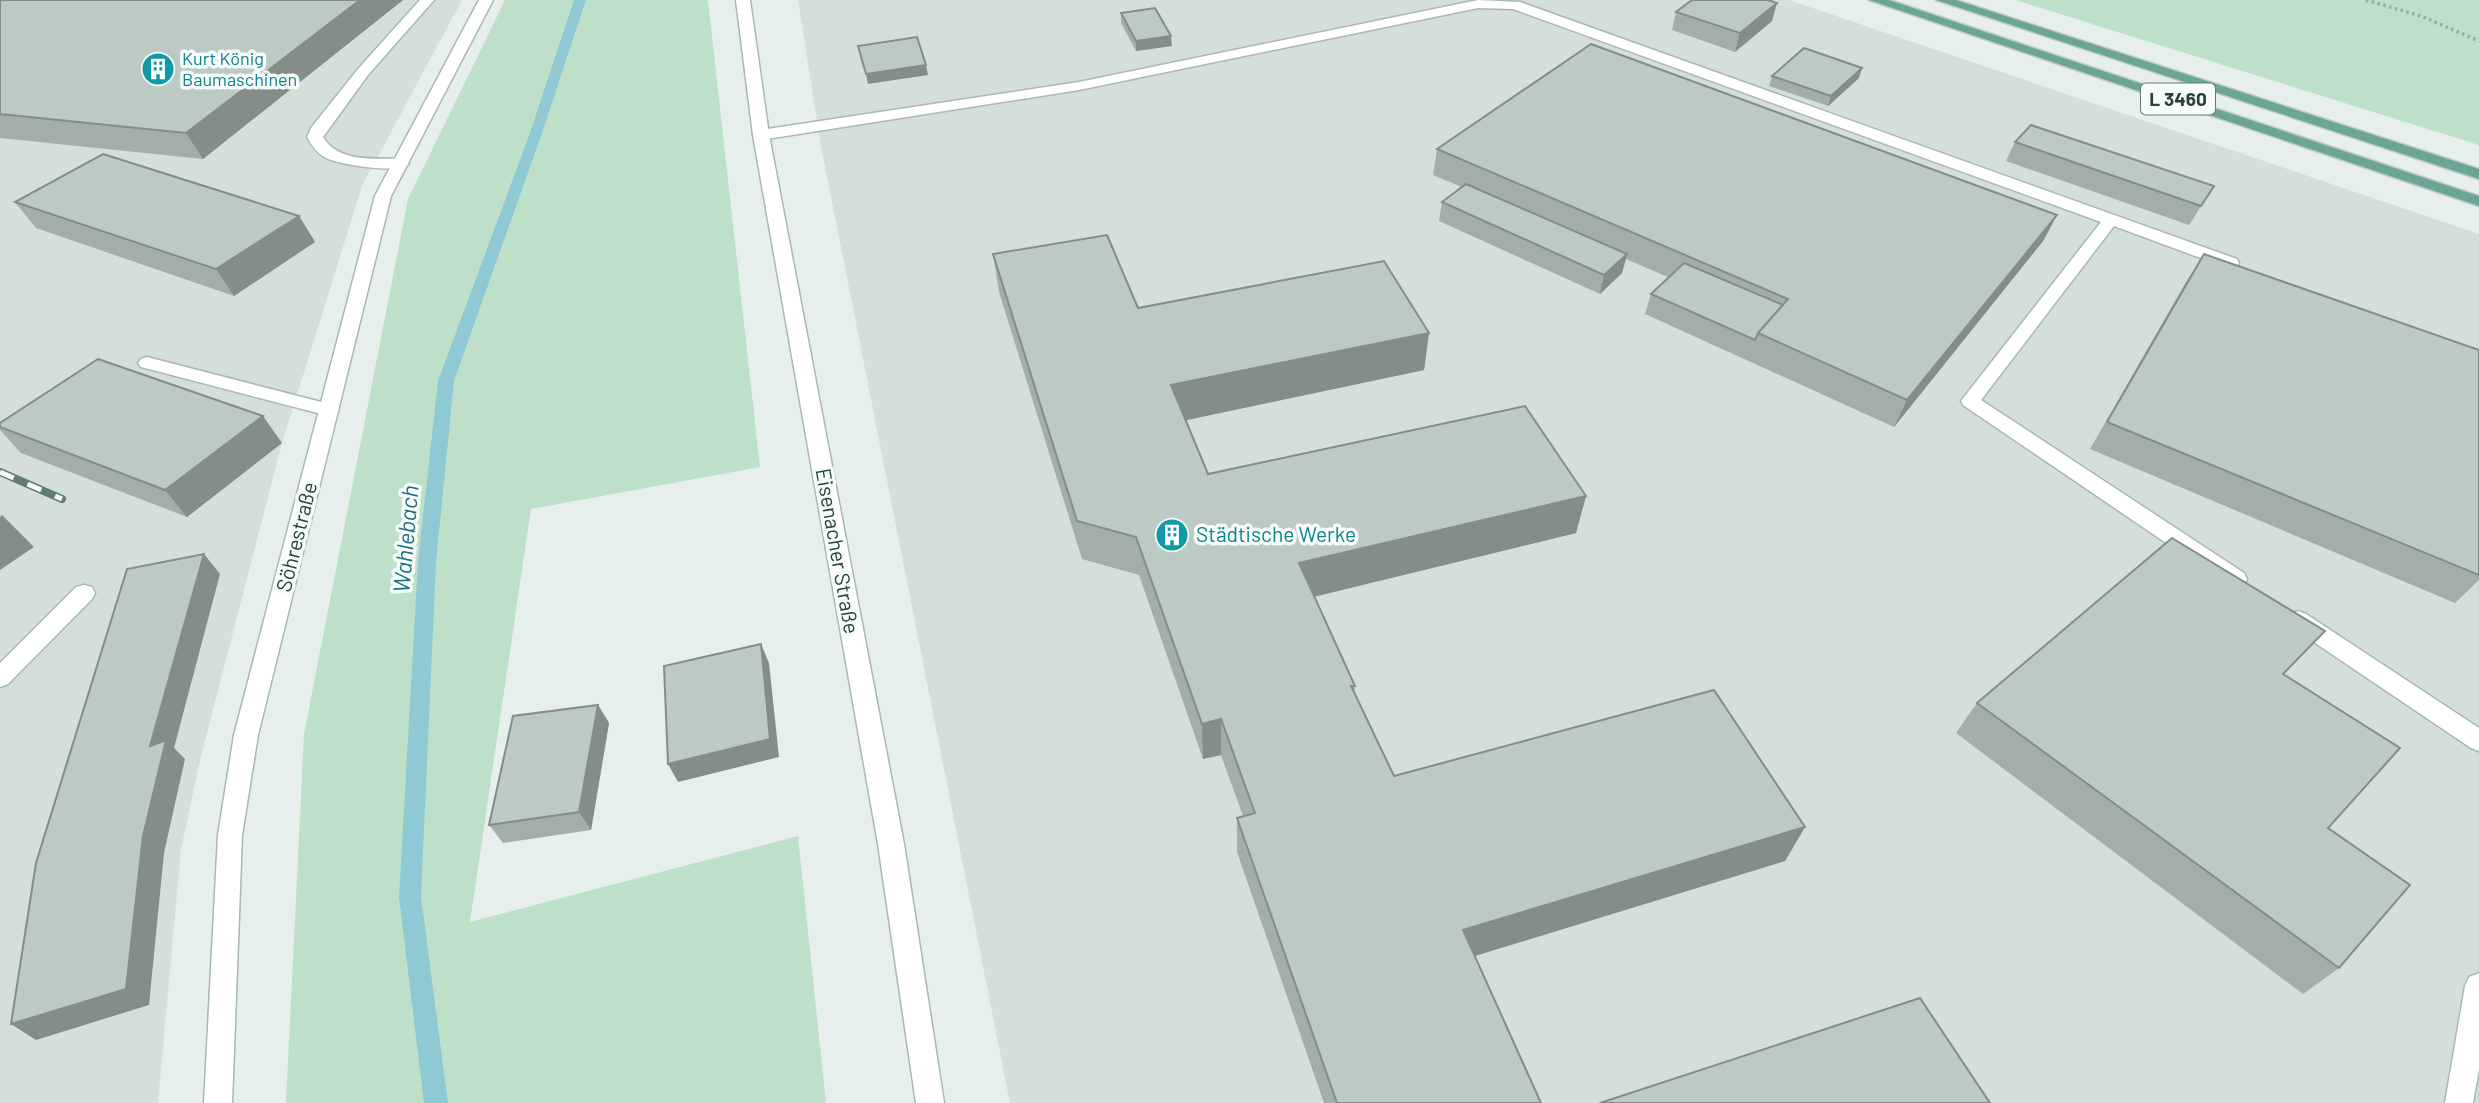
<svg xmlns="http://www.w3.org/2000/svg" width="2479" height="1103" viewBox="0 0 2479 1103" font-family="Barlow,sans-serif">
<rect width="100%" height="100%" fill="#e6efeb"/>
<path fill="#d4dfda" d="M 0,0 L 462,0 L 362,186 L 282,443 L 201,756 L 181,849 L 158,1103 L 0,1103 Z
M 798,0 L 1789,0 L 2479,234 L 2479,1103 L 1010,1103 L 821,146 Z"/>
<path fill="#bfe0c8" d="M 505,0 L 708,0 L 760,467 L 531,509 L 470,922 L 798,836 L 826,1103 L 286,1103 L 304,734 L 408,199 Z
M 2016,0 L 2479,0 L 2479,145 L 2031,5 Z"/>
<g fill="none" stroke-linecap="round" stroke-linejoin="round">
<path fill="#8ec9d4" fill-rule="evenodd" d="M 574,0 L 586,0 L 542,133 L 454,381 L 436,562 L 421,897 L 448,1103 L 424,1103 L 399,897 L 418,562 L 438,381 L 530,133 Z"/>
<defs>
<path id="lane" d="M 420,0 L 434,0 L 368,75 L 323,137 C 338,163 375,158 401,159 L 409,164 C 398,174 341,165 326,158 C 317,153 312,146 307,137 L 311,128 L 358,69 Z
M 1478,0 L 1520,2 L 2237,259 L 2239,263 L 2237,267 L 2225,267 L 2114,226 L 1981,400 L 2244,573 L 2247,579 L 2244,585 L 2236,587 L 2228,585 L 1963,405 L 1961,401 L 2101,222 L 1513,9 L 1478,8 L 1079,90 L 761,140 L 753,135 L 761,130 L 1079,82 Z
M 147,357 L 329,404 L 336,405 L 339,410 L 336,415 L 329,416 L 141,367 L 138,363 L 141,359 Z
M 84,585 L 92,587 L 95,593 L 92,599 L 8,684 L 0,687 L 0,663 L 76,587 Z
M 2298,611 L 2306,614 L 2479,728 L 2479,751 L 2471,748 L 2290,626 L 2287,620 L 2290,614 Z
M 2479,973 L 2479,1069 L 2473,1103 L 2445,1103 L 2465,986 L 2469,977 Z"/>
<path id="street" d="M 479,0 L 493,0 L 391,196 L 258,735 L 242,835 L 232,1103 L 204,1103 L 218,835 L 234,735 L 375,196 Z
M 736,0 L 750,0 L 769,135 L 904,844 L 944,1103 L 916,1103 L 878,844 L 753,135 Z"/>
<path id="primary" d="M 1869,0 L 1889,0 L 2479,196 L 2479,206 Z
M 1936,0 L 1956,0 L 2479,169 L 2479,179 Z"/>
</defs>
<use href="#lane" stroke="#a8b8b2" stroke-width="3"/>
<use href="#street" stroke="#a8b8b2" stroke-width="3"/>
<use href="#primary" stroke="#c2cac8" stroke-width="3"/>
<path stroke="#86b3a5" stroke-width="3.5" stroke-dasharray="2.5 3.5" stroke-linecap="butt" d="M 2366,0 L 2421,16 L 2479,41"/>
<use href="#lane" fill="#fff" fill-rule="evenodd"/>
<use href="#street" fill="#fff" fill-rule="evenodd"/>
<use href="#primary" fill="#6aa596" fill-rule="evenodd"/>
<defs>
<path id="rail" d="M 0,472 L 62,499"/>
</defs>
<use href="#rail" stroke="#5f7d75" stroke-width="8"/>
<use href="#rail" stroke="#f7fbf9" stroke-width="5" stroke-dasharray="15" stroke-linecap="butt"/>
</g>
<path fill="#a1aea9" d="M 0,0 L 403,0 L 203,159 L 0,138 Z
M 1676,12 L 1772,21 L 1735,52 L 1672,30 Z
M 1121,13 L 1172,46 L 1136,51 L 1121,23 Z
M 1772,76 L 1859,78 L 1828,106 L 1769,86 Z
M 2015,142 L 2214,186 L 2189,225 L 2006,161 Z
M 1437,149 L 2057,215 L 2043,241 L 1894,427 L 1645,314 L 1651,294 L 1668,277 L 1626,259 L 1622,273 L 1600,294 L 1439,221 L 1442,202 L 1462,187 L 1433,175 Z
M 15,202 L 299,216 L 315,242 L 234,296 L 36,228 Z
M 993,254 L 1138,308 L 1429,333 L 1424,370 L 1186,420 L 1208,474 L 1586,496 L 1576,533 L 1314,596 L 1355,686 L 1354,693 L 1394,776 L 1805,827 L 1785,861 L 1475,956 L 1541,1103 L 1324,1103 L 1237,852 L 1237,818 L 1243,816 L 1221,755 L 1203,759 L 1139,575 L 1082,559 L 999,292 Z
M 2204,254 L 2479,575 L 2479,580 L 2455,603 L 2090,449 L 2187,280 Z
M 0,423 L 282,443 L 187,517 L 21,453 L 0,430 Z
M 2283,674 L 2328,828 L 2339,968 L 2303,994 L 1956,733 L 1977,703 Z
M 598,705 L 609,723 L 591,830 L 503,843 L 489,825 Z"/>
<path fill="#838d89" d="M 360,0 L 403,0 L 203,159 L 186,133 Z
M 1777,3 L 1772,21 L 1735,52 L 1740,33 Z
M 1171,36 L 1172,46 L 1136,51 L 1136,41 Z
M 926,65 L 928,75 L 868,84 L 866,74 Z
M 1862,68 L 1859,78 L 1828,106 L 1831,96 Z
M 2057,215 L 2043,241 L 1894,427 L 1907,400 Z
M 299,216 L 315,242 L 234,296 L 216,269 Z
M 1627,254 L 1622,273 L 1600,294 L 1604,275 Z
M 1429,333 L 1424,370 L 1173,423 L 1171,385 Z
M 263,416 L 282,443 L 187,517 L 165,490 Z
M 1586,496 L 1576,533 L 1297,601 L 1299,563 Z
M 2,515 L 34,547 L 0,570 L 0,517 Z
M 204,554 L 220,574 L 174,748 L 185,759 L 164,853 L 149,1005 L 36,1040 L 11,1024 Z
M 761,644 L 769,663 L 779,757 L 678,782 L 668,764 Z
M 598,705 L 609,723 L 591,830 L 579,812 Z
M 1221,719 L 1221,755 L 1203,759 L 1202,724 Z
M 1805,827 L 1785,861 L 1455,962 L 1463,930 Z"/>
<path fill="#bbcac4" stroke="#838d89" stroke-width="2" d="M 0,0 L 360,0 L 186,133 L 0,114 Z
M 1692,0 L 1768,0 L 1777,3 L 1740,33 L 1676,12 Z
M 1155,8 L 1171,36 L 1136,41 L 1121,13 Z
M 917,37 L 926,65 L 866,74 L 858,46 Z
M 1591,44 L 2057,215 L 1907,400 L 1758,333 L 1788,299 L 1437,149 Z
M 1804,48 L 1862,68 L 1831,96 L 1772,76 Z
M 2031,125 L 2214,186 L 2201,206 L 2015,142 Z
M 103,154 L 299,216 L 216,269 L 15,202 Z
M 1466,184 L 1627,254 L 1604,275 L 1442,202 Z
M 1107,235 L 1138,308 L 1384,261 L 1429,333 L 1171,385 L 1208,474 L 1525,406 L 1586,496 L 1299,563 L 1355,686 L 1351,686 L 1394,776 L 1714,690 L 1805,827 L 1463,930 L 1541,1103 L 1337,1103 L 1237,818 L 1255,813 L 1221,719 L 1202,724 L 1136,537 L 1077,521 L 993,254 Z
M 2204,254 L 2479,350 L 2479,575 L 2107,422 Z
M 1684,263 L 1783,305 L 1758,333 L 1755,340 L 1651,294 Z
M 98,359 L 263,416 L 165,490 L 0,427 L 0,423 Z
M 2172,538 L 2325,631 L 2283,674 L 2400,748 L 2328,828 L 2410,885 L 2339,968 L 1977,703 Z
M 204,554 L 150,746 L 166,740 L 143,836 L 126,989 L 11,1024 L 36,863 L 127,569 Z
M 761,644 L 770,739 L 668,764 L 664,666 Z
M 598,705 L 579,812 L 489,825 L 513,716 Z
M 1920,998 L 1990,1103 L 1600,1103 Z"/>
<defs>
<symbol id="building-disc" viewBox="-11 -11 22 22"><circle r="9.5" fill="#0f9aa8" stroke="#f7fbf9"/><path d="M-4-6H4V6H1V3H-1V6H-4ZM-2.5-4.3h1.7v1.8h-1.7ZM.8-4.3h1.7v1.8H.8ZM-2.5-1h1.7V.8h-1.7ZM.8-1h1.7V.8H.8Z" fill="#fff"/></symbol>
</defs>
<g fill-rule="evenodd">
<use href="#building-disc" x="139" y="50" width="38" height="38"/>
<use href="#building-disc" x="1153" y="516" width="38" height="38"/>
</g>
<g text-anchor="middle" stroke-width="7" stroke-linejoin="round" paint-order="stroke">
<g font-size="18" fill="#0d838f" stroke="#f7fbf9" text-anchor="start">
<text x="182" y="65">Kurt König<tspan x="182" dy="21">Baumaschinen</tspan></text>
</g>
<rect fill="#f7fbf9" stroke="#637a73" stroke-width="2" x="2141" y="83.5" width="74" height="31" rx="5"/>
<g font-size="19" font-weight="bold" fill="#24423a">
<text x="2178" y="106">L 3460</text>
</g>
<g font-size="21" fill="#0d838f" stroke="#f7fbf9" text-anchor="start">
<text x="1196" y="542">Städtische Werke</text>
</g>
<g font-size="21" fill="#24423a" stroke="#f7fbf9">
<text transform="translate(297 537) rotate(-76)" y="7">Söhrestraße</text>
<text transform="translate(837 551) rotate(80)" y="7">Eisenacher Straße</text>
</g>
<g font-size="23" font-style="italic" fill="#1c6f80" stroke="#f7fbf9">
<text transform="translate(406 539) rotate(-85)" y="8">Wahlebach</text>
</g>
</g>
</svg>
